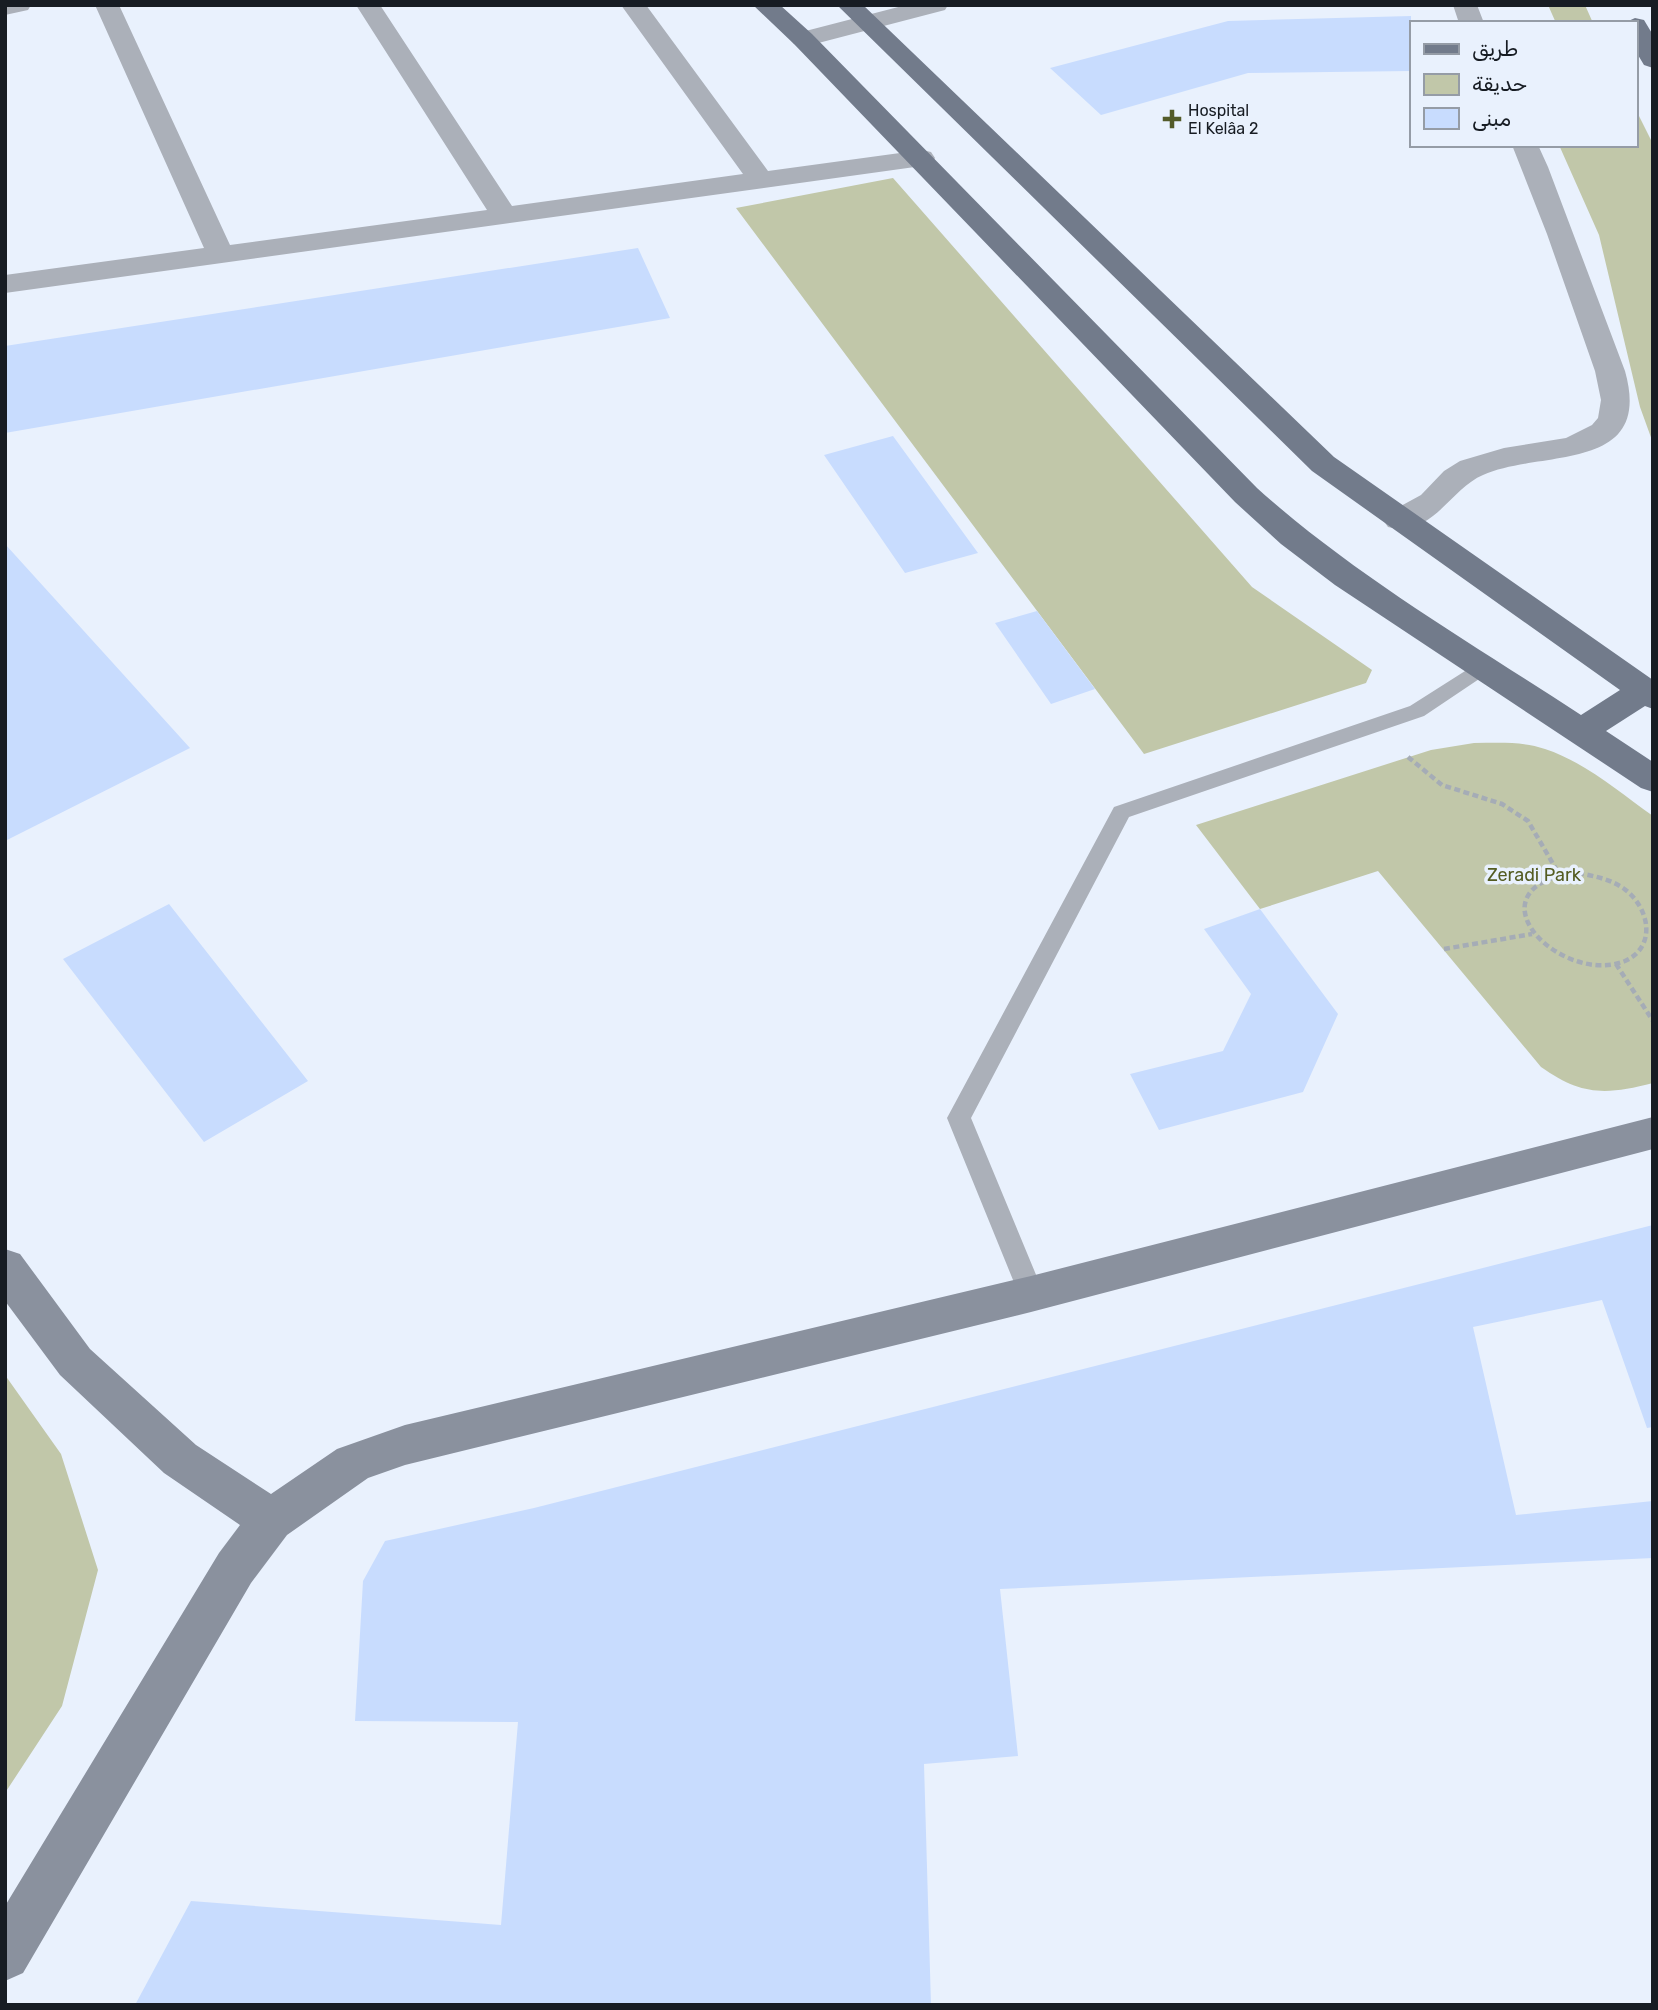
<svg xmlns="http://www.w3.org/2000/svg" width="1658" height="2010" viewBox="0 0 1658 2010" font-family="Rubik,Cairo,sans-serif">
<rect width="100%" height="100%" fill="#e9f1fd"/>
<path fill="#c1c7a9" d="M 1548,5 L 1585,5 L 1593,23 L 1556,23 Z
M 1635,108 L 1653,144 L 1653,443 L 1640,407 L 1599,235 L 1559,145 L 1635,145 Z
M 893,178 L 1252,587 L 1372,670 L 1366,683 L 1144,754 L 736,208 Z
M 1474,743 C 1498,743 1522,741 1545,749 C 1585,762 1619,792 1653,816 L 1653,1083 C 1606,1095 1582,1096 1541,1067 L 1378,871 L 1260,909 L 1196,825 L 1431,750 Z
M 5,1375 L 61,1454 L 98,1570 L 62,1706 L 5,1793 Z"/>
<path fill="#c8dcfe" d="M 1411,16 L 1411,71 L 1248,73 L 1101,115 L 1050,68 L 1228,21 Z
M 638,248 L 670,318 L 5,433 L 5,346 Z
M 893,436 L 978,553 L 905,573 L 824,455 Z
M 5,544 L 190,748 L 5,841 Z
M 1037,611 L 1095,689 L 1051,704 L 995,623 Z
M 169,904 L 308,1081 L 204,1142 L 63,959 Z
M 1260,909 L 1338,1014 L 1303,1092 L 1159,1130 L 1130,1074 L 1223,1051 L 1251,994 L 1204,929 Z
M 1653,1225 L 1653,1427 L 1647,1428 L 1602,1300 L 1473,1327 L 1516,1515 L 1653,1501 L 1653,1558 L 1000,1589 L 1018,1756 L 924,1764 L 931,2005 L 135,2005 L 191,1901 L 501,1925 L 518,1722 L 355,1721 L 363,1581 L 385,1541 L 534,1508 Z"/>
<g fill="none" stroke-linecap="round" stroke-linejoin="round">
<path stroke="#a5acb6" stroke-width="4.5" stroke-dasharray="6 3.5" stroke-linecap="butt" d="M 1408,757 L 1442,785 L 1502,804 L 1528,821 L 1559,874
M 1578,873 C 1594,876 1610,879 1623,888 C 1649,906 1658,946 1625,961 C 1568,984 1484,909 1547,880 C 1555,876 1568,875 1578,873 Z
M 1444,949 L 1532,934
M 1616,964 L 1653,1021"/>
<path fill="#abb0b9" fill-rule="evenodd" d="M 1484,659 L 1491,661 L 1494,666 L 1491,671 L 1424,716 L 1129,817 L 971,1118 L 1044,1294 L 1040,1302 L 1031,1305 L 1022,1302 L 947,1118 L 1114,807 L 1410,706 Z"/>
<path fill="#abb0b9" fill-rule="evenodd" d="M 5,5 L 31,5 L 28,10 L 5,15 Z
M 95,5 L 119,5 L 230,245 L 487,210 L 356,5 L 380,5 L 512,206 L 743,174 L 621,5 L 646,5 L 768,171 L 922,150 L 931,152 L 935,158 L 931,164 L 922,166 L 5,293 L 5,275 L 204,248 Z
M 906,5 L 948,5 L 945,10 L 803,47 L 794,44 L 790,39 L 794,34 Z
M 1453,5 L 1477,5 L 1484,23 L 1459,23 Z
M 1512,145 L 1538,145 L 1548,167 L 1625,371 C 1654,474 1541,449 1483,475 C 1451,488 1431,539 1388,527 L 1383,520 L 1388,513 L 1421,495 L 1444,471 L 1460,461 L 1504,448 L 1566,438 L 1592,425 L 1598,418 L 1601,400 L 1595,371 L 1547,234 Z"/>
<path fill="#8a919e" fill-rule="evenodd" d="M 1653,1117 L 1653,1149 L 1031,1312 L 405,1465 L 368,1478 L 287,1535 L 251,1583 L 23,1973 L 5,1981 L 5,1906 L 219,1553 L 240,1525 L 164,1473 L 60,1375 L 5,1301 L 5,1249 L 20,1254 L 90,1349 L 196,1445 L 271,1494 L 337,1449 L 405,1425 L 1031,1276 Z"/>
<path fill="#727b8b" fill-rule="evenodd" d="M 753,5 L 780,5 L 812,34 L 1257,488 C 1355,576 1471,643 1581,715 L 1620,690 L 1312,471 L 837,5 L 863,5 L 1334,457 L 1653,680 L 1653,709 L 1645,706 L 1606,731 L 1653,762 L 1653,792 L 1641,788 L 1335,585 L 1281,544 L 1235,502 L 794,44 Z
M 1635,18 L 1644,20 L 1653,35 L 1653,68 L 1644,65 L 1635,50 L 1635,23 L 1624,23 Z"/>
</g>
<path fill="#535b29" stroke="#e9f1fd" stroke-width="2.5" d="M1168.5 108.5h7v7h7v7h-7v7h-7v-7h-7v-7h7z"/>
<g text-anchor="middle" stroke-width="7" stroke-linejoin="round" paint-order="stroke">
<g font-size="16" fill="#171c23" stroke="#e9f1fd" text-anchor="start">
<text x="1188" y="116">Hospital<tspan x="1188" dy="18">El Kelâa 2</tspan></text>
</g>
<g font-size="18" fill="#545c22" stroke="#e9f1fd">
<text x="1534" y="881">Zeradi Park</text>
</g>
</g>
<rect width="1658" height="2010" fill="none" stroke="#171c23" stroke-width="14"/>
<rect x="1410" y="21" width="228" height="126" fill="#e9f1fd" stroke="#959ca6" stroke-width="2"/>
<rect x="1424" y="44" width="35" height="10" fill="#727b8b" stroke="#959ca6" stroke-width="2"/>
<text x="1472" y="56" font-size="21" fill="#171c23">طريق</text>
<rect x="1424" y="74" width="35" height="21" fill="#c1c7a9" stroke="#959ca6" stroke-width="2"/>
<text x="1472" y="91" font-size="21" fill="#171c23">حديقة</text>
<rect x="1424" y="108" width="35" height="21" fill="#c8dcfe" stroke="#959ca6" stroke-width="2"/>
<text x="1472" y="126" font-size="21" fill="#171c23">مبنى</text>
</svg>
